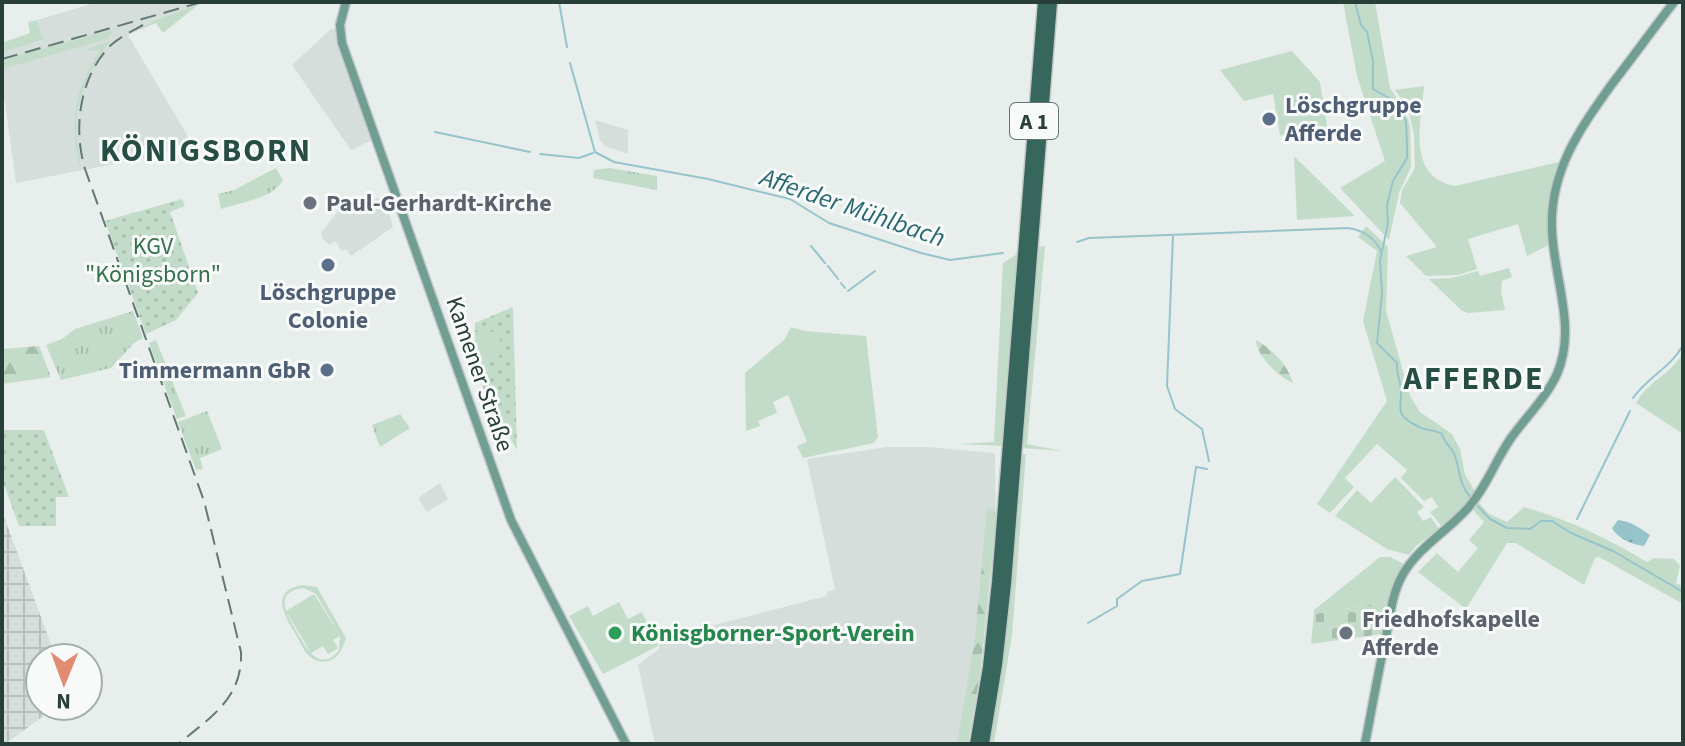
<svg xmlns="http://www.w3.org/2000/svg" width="1685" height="746" viewBox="0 0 1685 746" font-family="'Source Sans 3',sans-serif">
<defs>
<pattern id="industrial-grid" width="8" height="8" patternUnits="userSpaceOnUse" patternTransform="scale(2)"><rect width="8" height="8" fill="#d5deda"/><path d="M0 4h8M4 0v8" fill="none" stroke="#b7c0bc"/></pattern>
<pattern id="forest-firs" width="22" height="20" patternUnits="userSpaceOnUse" patternTransform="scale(2)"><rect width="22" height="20" fill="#c3dcc9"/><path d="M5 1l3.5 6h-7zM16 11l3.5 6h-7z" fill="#a8bead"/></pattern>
<pattern id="cemetery-stones" width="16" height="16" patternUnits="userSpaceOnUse" patternTransform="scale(2)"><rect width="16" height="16" fill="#c3dcc9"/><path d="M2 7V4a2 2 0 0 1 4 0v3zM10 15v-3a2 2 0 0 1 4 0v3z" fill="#a8bead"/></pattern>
<pattern id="park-tufts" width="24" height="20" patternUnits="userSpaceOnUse" patternTransform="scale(2)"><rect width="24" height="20" fill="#c3dcc9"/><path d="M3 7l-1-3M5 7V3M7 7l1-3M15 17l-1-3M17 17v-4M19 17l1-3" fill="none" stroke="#a8bead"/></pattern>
<pattern id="garden-dots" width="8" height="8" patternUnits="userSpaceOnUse" patternTransform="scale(2)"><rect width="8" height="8" fill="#c3dcc9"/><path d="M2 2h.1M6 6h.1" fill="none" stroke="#a8bead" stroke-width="1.8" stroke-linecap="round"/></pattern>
<pattern id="water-ripples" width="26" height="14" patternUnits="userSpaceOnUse" patternTransform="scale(2)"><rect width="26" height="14" fill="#97c4cb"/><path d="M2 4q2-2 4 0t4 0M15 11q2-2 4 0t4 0" fill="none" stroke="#7ba1a6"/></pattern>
</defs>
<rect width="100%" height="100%" fill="#e7eeeb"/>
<path fill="#d5deda" d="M 98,2 L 207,2 L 154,21 L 128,35 L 190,140 L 171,153 L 16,183 L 5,102 L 2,100 L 2,50 L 42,41 L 37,20 Z
M 331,29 L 335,29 L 337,45 L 374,139 L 351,150 L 292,65 Z
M 595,120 L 628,130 L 628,154 L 605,146 L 600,140 Z
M 384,197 L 393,227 L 351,256 L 346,249 L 342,251 L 335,241 L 329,245 L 323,239 L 321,233 L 341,207 Z
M 887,447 L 926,447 L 995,453 L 996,521 L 980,674 L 968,744 L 655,744 L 638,665 L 659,649 L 659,639 L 827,596 L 827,592 L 835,589 L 807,459 Z
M 440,483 L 448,499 L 427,512 L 418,498 Z"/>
<path fill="url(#industrial-grid)" d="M 2,511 L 56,658 L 40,658 L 40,706 L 57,706 L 5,744 L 2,744 Z"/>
<path fill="#c3dcc9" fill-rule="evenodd" d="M 1343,2 L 1375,2 L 1390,88 L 1404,109 L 1410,126 L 1411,167 L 1399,193 L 1389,240 L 1340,188 L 1385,161 L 1357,76 Z
M 199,4 L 163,33 L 156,23 L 127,35 L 154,21 Z
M 37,20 L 43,40 L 2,52 L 2,43 L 30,33 L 28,22 Z
M 110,30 L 112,33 L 107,39 L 2,69 L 2,60 Z
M 111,40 C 91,66 76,96 76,130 C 76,142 81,156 80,168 C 69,123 74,88 101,50 L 85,51 Z
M 1292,51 L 1320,82 L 1328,132 L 1289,137 L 1280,135 L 1273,94 L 1244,101 L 1220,70 Z
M 1424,86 C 1421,124 1406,176 1455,186 L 1559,162 L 1548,207 L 1549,245 L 1527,256 L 1518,224 L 1468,239 L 1477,269 L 1458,275 L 1426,276 L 1406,256 L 1437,247 L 1400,203 L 1402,190 L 1415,168 L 1414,134 L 1408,108 L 1395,90 Z
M 1294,156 L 1355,216 L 1297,220 Z
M 1366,226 L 1388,247 L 1386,311 L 1410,396 L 1420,412 L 1452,434 L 1460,449 L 1465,475 L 1475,491 L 1464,507 L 1442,527 L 1430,512 L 1438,507 L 1432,497 L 1424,501 L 1401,478 L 1407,470 L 1377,444 L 1345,478 L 1354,487 L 1330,513 L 1317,504 L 1387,401 L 1363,321 L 1377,251 L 1358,237 Z
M 1045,246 L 1027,444 L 1062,451 L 1022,448 L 1039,247 Z
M 1017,254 L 1003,446 L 957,444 L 994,442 L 1003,263 Z
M 1509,268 L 1512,277 L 1502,281 L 1501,292 L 1505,310 L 1468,313 L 1462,311 L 1429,279 L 1452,278 L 1478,271 L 1480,276 Z
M 791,327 L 804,331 L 866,336 L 878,437 L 874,443 L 803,458 L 797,446 L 807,442 L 788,395 L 773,402 L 777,413 L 758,421 L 760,426 L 746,431 L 745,373 L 785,339 Z
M 500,331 L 500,357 L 484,358 L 489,381 L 482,383 L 475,358 L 475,332 Z
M 1683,352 L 1683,434 L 1636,403 C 1649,380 1672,374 1683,352 Z
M 1021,454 L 1026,454 L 1012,635 L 994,744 L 989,744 L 1006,635 Z
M 1395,477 L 1424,507 L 1417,512 L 1423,521 L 1431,517 L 1439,529 L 1416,546 L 1409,555 L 1387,549 L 1335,516 L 1357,490 L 1371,503 Z
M 1478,502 L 1489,514 L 1507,522 L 1524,507 C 1569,520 1607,538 1647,562 L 1654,558 L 1674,559 L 1680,566 L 1676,583 L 1683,586 L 1683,604 L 1599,557 L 1595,558 L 1584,585 L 1516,543 L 1507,543 L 1466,609 L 1418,572 L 1437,553 L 1458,572 L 1478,548 L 1469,540 L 1484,522 L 1472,509 Z
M 1380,557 L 1390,557 L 1404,564 L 1394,581 L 1389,602 L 1314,614 L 1314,610 Z
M 302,585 L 317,587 L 346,638 C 343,645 342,654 333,659 C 328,662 321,663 315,660 C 305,656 301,643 296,635 C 285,617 269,591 302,585 ZM 304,588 L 316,594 L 340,635 L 314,594 L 286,611 L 311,653 L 323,646 L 328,654 L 338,648 L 333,640 L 340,636 L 339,650 C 320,674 306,648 297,632 C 287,615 272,591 304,588 Z
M 619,602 L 628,619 L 642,612 L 658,646 L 603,674 L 569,616 L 588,606 L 593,616 Z"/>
<path fill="url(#forest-firs)" d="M 1256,340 C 1272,349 1288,365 1293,383 C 1278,377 1256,355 1256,340 Z
M 39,346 L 51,377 L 2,384 L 2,349 Z
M 987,508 L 994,509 L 996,521 L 980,674 L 968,744 L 957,744 L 975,638 Z"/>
<path fill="url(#cemetery-stones)" d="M 1389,602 L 1382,634 L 1311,644 L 1314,614 Z"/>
<path fill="url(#park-tufts)" d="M 276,168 L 283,180 C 274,198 239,203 221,209 L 218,194 L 234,190 Z
M 610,168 L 657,176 L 657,190 L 593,178 L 594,170 Z
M 133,311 L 143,338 L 134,343 L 111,368 L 61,380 L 46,345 L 62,339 L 75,329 Z
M 156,340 L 186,416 L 177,419 L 149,343 Z
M 207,411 L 222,449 L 200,458 L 203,469 L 196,470 L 178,422 Z
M 400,414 L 410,428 L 380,447 L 372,425 Z"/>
<path fill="url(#garden-dots)" d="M 182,199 L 185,206 L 170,212 L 198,293 L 176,320 L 146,334 L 105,221 Z
M 513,307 L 517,450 L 506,430 L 503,429 L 502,419 L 493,419 L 482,383 L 489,381 L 484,358 L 500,356 L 500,332 L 475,332 L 475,323 Z
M 2,430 L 44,430 L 69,497 L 56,497 L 56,526 L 19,526 L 2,479 Z"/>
<path fill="url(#water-ripples)" d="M 1618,520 C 1630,521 1640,528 1650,535 L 1644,546 C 1633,545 1617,538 1612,528 Z"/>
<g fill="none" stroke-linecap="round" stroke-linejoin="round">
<path stroke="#97c4cb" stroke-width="2" d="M 559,2 L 567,47
M 1355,2 L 1361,25 L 1367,32 L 1373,61 L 1373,89 L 1391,99 L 1400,109 L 1406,121 L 1407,145 L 1407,158 L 1393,181 L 1387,205 L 1388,223 L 1380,261 L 1382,293 L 1377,343 L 1397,363 C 1396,373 1400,380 1401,389 C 1402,409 1393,413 1417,426 C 1425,431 1434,429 1442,434 C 1444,443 1452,447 1455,456 C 1460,471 1459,485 1471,498
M 570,63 L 595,152 L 614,162 L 708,179 L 790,199 L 829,223 L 921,253 L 950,260 L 1003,253
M 435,132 L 530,152
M 540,154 L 579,158 L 593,153
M 1173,235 L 1167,386 L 1175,409 L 1202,429 L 1209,461
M 1077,242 L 1089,238 L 1348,228 C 1362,230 1376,238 1381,252
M 811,246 L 825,263
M 828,266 L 838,279
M 841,283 L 845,288
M 848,291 L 875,271
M 1633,398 C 1647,377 1671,368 1683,345
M 1475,503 L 1490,519 L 1507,528 L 1530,529 L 1541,521 L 1552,521 L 1571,533 L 1613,551 L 1683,592
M 1577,519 L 1630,411
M 1088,623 L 1117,606 L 1117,599 L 1142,581 L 1180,574 L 1196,467 L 1207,469"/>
<defs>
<path id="major" d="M 346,2 L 340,25 L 342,43 L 511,520 L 626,744
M 1365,744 C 1372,708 1378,673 1386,637 C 1390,616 1392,593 1403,574 C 1419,547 1446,532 1467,509 C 1486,488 1495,461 1511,438 C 1526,417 1546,398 1557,374 C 1577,328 1554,279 1552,231 C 1549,172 1579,130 1612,84 C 1633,57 1653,29 1674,2"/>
<path id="highway" d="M 975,744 L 988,667 L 997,582 L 1043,2
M 984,744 L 997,665 L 1006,584 L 1052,2"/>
</defs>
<use href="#major" stroke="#c3c9c7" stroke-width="11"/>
<use href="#highway" stroke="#c3c9c7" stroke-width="13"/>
<use href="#major" stroke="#719e92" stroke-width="8"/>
<use href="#highway" stroke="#37675c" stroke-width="10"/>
<path stroke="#637973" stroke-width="2" stroke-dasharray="16 8" stroke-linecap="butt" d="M 143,25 C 132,31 120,37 111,45 C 79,77 73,129 85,169 L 204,501 L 241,652 C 243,698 210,718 178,744
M 2,59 L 202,2"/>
</g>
<g fill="#5c6f8a" stroke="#f7faf9" stroke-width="3">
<circle cx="1269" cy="119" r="8"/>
<circle cx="328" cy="265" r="8"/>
<circle cx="327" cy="370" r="8"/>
</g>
<g fill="#6b7280" stroke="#f7faf9" stroke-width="3">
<circle cx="310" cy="203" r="8"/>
<circle cx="1346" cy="633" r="8"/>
</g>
<circle fill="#2e9e5b" stroke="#f7faf9" stroke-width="3" cx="615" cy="633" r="8"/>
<g text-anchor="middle" stroke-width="6" stroke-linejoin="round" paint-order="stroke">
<rect fill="#f7faf9" stroke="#667672" stroke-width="2" x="1010" y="103" width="48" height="36" rx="6"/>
<g font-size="22" font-weight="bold" fill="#283e38">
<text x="1034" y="129">A 1</text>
</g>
<g font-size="24" font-weight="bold" fill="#4e5e75" stroke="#f7faf9" text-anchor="start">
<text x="1285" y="113">Löschgruppe<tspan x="1285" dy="28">Afferde</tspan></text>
<text x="328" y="300" text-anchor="middle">Löschgruppe<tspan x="328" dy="28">Colonie</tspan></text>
<text x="311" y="378" text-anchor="end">Timmermann GbR</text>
</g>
<g font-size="24" font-weight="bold" fill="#5b616d" stroke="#f7faf9" text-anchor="start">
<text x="326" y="211">Paul-Gerhardt-Kirche</text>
<text x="1362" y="627">Friedhofskapelle<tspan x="1362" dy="28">Afferde</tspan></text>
</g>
<g font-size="24" fill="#37704c" stroke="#f7faf9">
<text x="153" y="254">KGV<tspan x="153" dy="28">"Königsborn"</tspan></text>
</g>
<g font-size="24" fill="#283e38" stroke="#f7faf9">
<text transform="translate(480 374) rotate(71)" y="8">Kamener Straße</text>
</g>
<g font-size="24" font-weight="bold" fill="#27864d" stroke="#f7faf9" text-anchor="start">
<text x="631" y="641">Könisgborner-Sport-Verein</text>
</g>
<g font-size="26" font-style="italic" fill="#286873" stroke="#f7faf9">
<text transform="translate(853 207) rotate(19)" y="9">Afferder Mühlbach</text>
</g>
<g font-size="32" font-weight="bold" letter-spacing="2" fill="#264e44" stroke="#f7faf9">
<text x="206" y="161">KÖNIGSBORN</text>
<text x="1474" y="389">AFFERDE</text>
</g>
</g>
<rect width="1685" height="746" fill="none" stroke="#283e38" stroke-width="8"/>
<g transform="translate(64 682) rotate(181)"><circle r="38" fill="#f7faf9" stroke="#a4afac" stroke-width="2"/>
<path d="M0-6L14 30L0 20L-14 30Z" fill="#e18b71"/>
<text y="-12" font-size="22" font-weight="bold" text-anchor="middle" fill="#283e38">N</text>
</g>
</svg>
